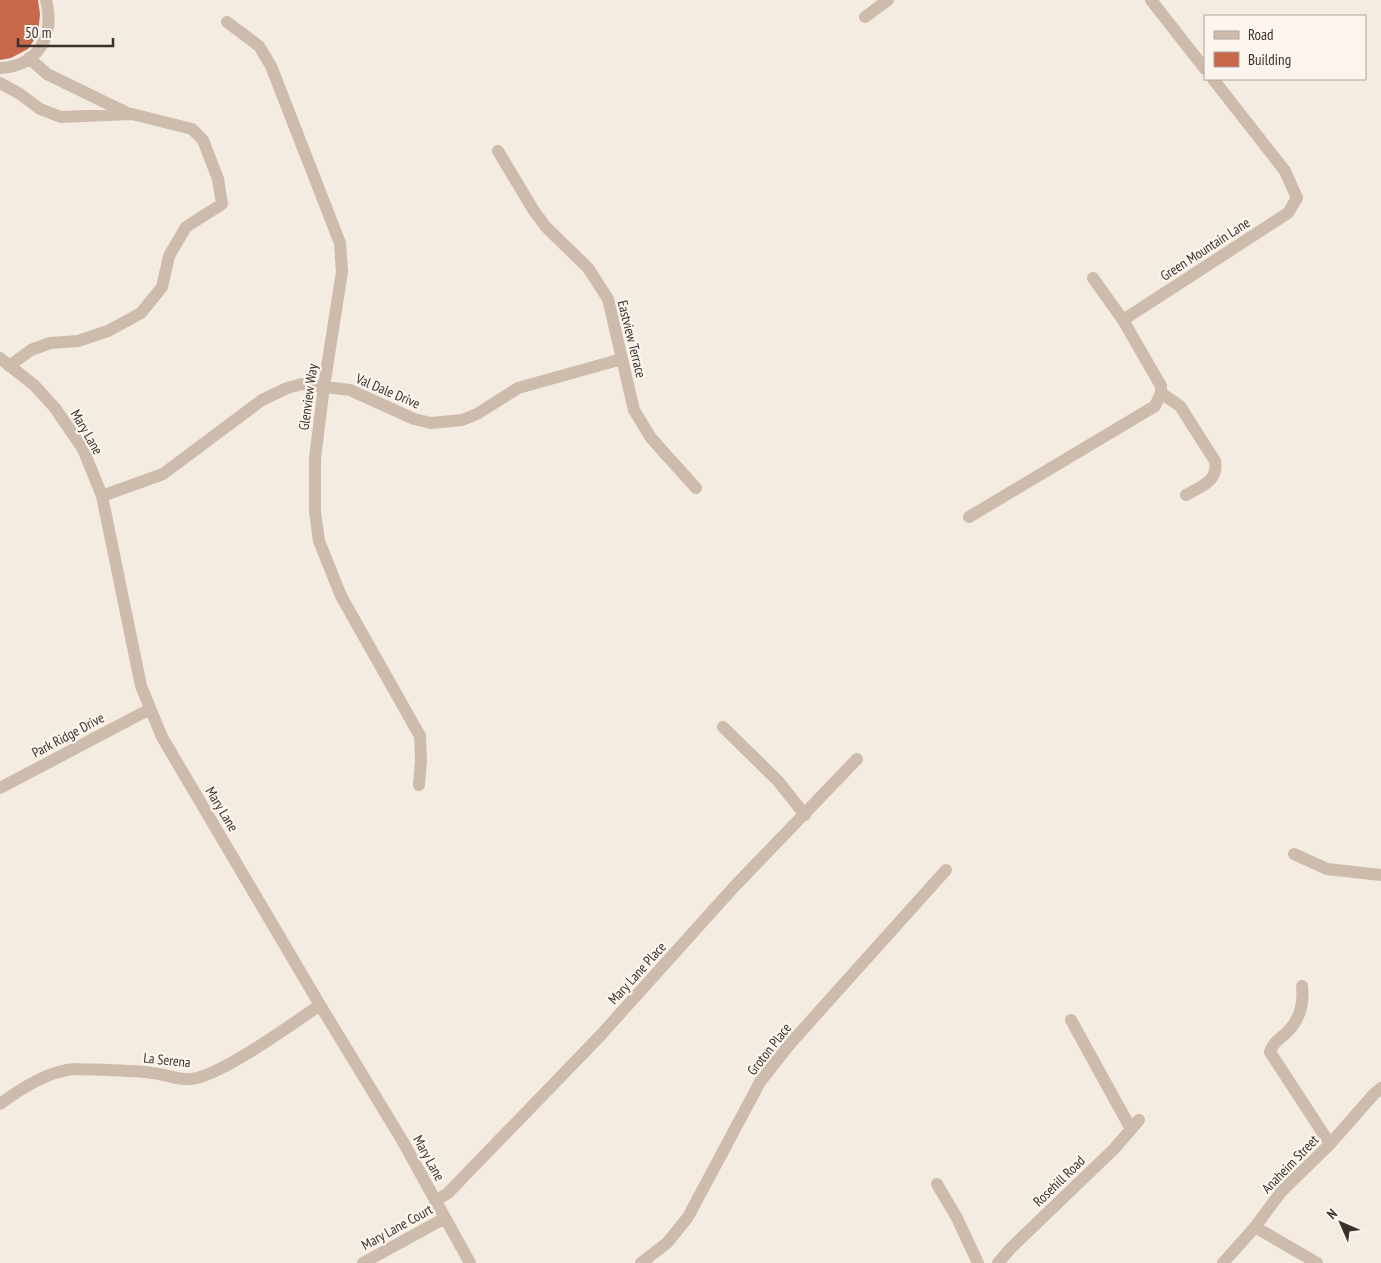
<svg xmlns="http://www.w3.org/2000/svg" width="1381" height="1263" viewBox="0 0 1381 1263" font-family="'PT Sans Narrow',sans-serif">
<rect width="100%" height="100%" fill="#f4ebe1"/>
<path fill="#c8694b" d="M 0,0 L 38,0 L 40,14 L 38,34 L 28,49 L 11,58 L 0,60 Z"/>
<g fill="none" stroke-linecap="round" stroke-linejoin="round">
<path stroke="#cdbbac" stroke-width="12" d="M 1151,0 L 1205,69
M 865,17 L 888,0
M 227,22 L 259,46 L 271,66 L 340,243 L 342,272 L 324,386 L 315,458 L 315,512 L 319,541 L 341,596 L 420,736 L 421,761 L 419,785
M 29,58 L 47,74 L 127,113
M 0,68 C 39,66 55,35 46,0
M 0,83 L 20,94 L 40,109 L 61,117 L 132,114 L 192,129 L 203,140 L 218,179 L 222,204 L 186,227 L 169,256 L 162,287 L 141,313 L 108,331 L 78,341 L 50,343 L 31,350 L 9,366
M 498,151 L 534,211 L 546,227 L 588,268 L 608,299 L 634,410 L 651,438 L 696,488
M 1123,320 L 1288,213 L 1297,198 L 1285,171 L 1213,79
M 0,358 L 34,385 L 55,408 L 83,449 L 102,496 L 141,686 L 162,737 L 320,1005 L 402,1140 L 470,1263
M 1161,393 L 1180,406 L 1215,461 C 1219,481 1200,487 1186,495
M 102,496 L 163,474 L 262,400 L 287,388 L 302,384 L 350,390 L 414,419 L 431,423 L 462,420 L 477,414 L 518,388 L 622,359
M 969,517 L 1155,406 L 1161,393 L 1161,386 L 1123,320 L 1093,278
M 723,727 L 778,781 L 805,815
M 0,788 L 150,709
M 1294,854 L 1327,869 L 1381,875
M 1302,986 C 1304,1005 1300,1021 1285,1034 C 1278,1040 1273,1043 1270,1052 L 1330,1144
M 1071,1020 L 1131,1129
M 0,1104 C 22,1088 48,1071 75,1069 C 101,1070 127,1070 152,1073 C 165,1074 178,1080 190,1079 C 218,1078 295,1022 320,1005
M 937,1184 L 957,1218 L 978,1263
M 435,1201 L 448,1193 L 599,1037 L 733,888 L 857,759
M 1255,1227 L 1317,1263
M 363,1263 L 445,1218
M 641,1263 L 667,1243 L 688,1217 L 760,1082 L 789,1045 L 946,870
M 998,1263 L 1011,1248 L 1114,1149 L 1139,1120
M 1223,1263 L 1255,1227 L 1281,1192 L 1330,1144 L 1374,1094 L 1381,1088"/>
</g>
<g text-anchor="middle" stroke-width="4.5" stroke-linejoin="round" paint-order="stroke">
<g font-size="14" fill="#3b302b" stroke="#fbf5ee">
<text transform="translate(1205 249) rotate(-33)" y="5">Green Mountain Lane</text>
<text transform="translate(632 339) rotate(76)" y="5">Eastview Terrace</text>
<text transform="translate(388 391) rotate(23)" y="5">Val Dale Drive</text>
<text transform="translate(308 397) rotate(-82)" y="5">Glenview Way</text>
<text transform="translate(87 432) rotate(60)" y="5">Mary Lane</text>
<text transform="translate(68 735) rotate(-28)" y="5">Park Ridge Drive</text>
<text transform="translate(222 809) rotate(59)" y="5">Mary Lane</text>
<text transform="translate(637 973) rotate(-48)" y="5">Mary Lane Place</text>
<text transform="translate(769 1049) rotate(-52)" y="5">Groton Place</text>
<text transform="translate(167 1060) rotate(6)" y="5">La Serena</text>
<text transform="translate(429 1158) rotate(61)" y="5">Mary Lane</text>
<text transform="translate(1290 1164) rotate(-46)" y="5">Anaheim Street</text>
<text transform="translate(1059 1181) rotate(-44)" y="5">Rosehill Road</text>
<text transform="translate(397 1227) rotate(-29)" y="5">Mary Lane Court</text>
</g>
</g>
<rect x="1204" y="15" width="162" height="65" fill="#fbf5ee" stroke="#aea6a0"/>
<rect x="1214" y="31" width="25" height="8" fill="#cdbbac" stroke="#aea6a0"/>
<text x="1248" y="40" font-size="15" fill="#3b302b">Road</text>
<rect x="1214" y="52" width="25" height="15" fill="#c8694b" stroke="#aea6a0"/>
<text x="1248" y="65" font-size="15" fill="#3b302b">Building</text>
<g transform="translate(1341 1223) rotate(315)" stroke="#fbf5ee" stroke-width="4" paint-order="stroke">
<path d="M0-4L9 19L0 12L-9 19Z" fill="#3b302b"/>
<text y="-8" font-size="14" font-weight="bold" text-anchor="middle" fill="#3b302b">N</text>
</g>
<path d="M18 38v8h95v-8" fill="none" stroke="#3b302b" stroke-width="2.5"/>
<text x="25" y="38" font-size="15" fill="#3b302b" stroke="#fbf5ee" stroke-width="4" paint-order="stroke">50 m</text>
</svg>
